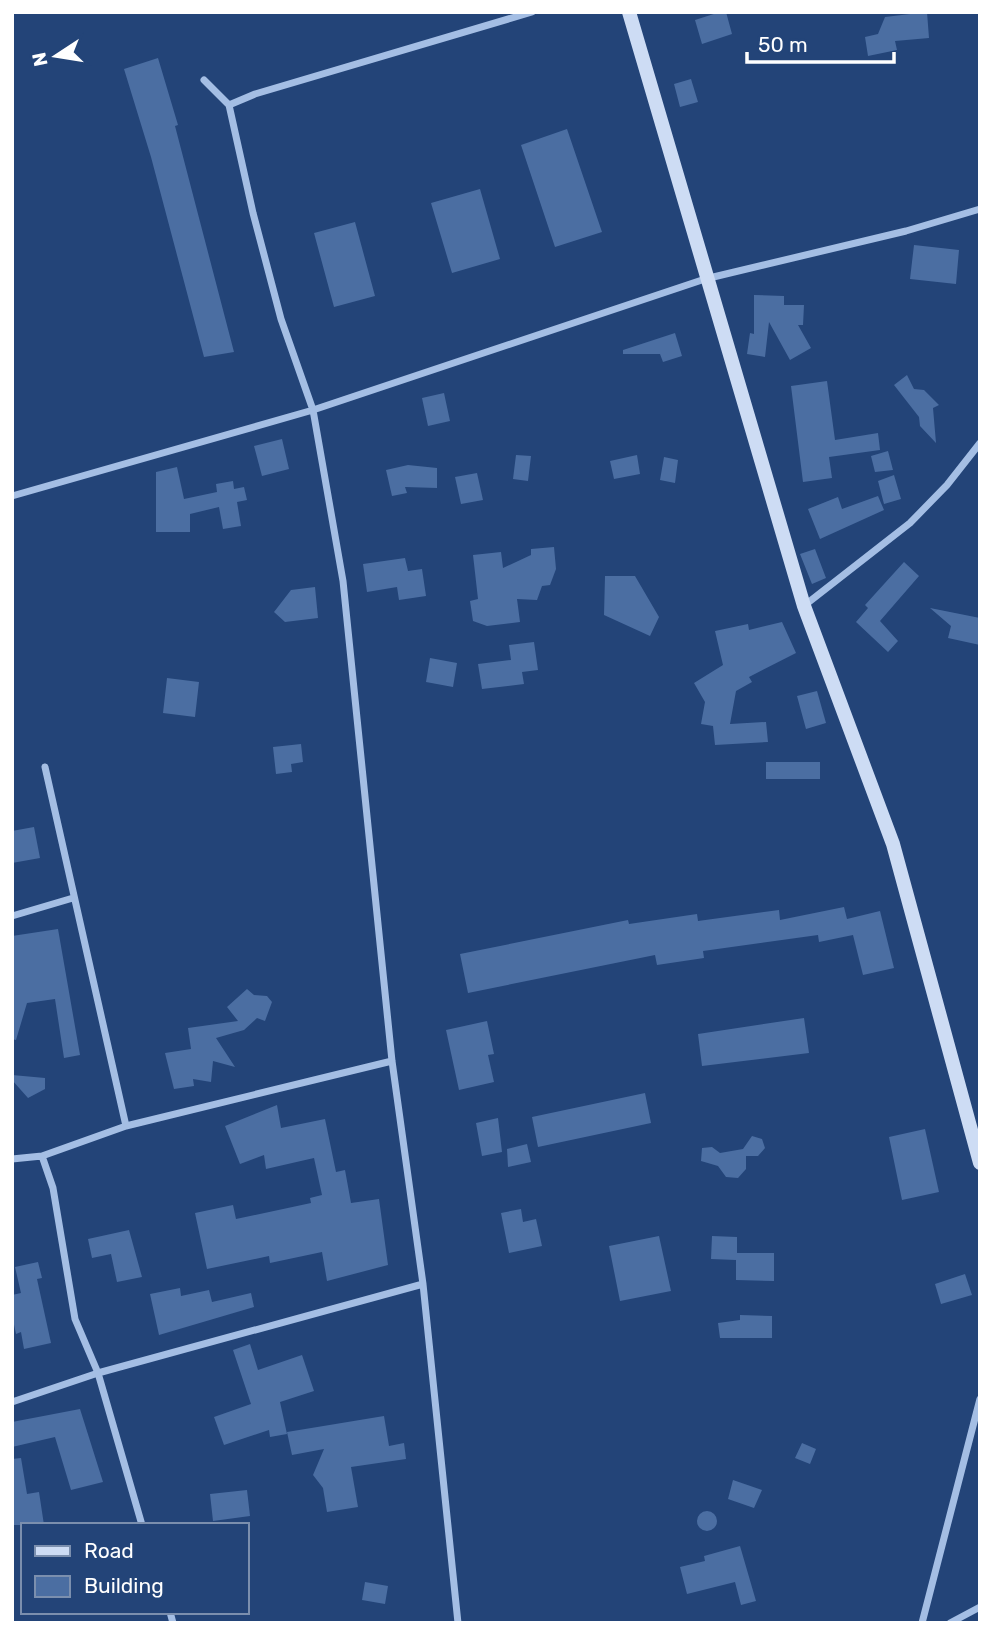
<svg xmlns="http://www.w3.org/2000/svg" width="992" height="1635" viewBox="0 0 992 1635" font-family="Rubik,sans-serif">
<rect width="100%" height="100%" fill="#234478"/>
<path fill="#4b6ea2" d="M 720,12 L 726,12 L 732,34 L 702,44 L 695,20 Z
M 927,12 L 929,38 L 895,41 L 897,50 L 868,56 L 865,37 L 878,34 L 885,17 Z
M 158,58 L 178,125 L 175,126 L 234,352 L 204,357 L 151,157 L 124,69 Z
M 691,79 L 698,102 L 680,107 L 674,84 Z
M 567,129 L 602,232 L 555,247 L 521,145 Z
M 480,189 L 500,259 L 452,273 L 431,203 Z
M 355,222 L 375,296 L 334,307 L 314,233 Z
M 914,245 L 959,250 L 956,284 L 910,279 Z
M 754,295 L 784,296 L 784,305 L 804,305 L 803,325 L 798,325 L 811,348 L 790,360 L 769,322 L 765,357 L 747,354 L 750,333 L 754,334 Z
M 675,333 L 682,356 L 663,362 L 660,354 L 623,354 L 623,350 Z
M 907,375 L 914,389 L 924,390 L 939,405 L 933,408 L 936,443 L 920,426 L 919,417 L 894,385 Z
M 827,381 L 835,440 L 878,433 L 880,450 L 829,457 L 832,478 L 803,482 L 791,386 Z
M 444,393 L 450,421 L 428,426 L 422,398 Z
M 282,439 L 289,469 L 262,476 L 254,446 Z
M 888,451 L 893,470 L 875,472 L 871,456 Z
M 516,455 L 531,456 L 528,481 L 513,479 Z
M 637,455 L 640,474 L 614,479 L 610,461 Z
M 664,457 L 678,460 L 675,483 L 660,480 Z
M 408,465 L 437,468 L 437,488 L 405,487 L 407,493 L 392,496 L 386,470 Z
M 177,467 L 184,499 L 217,492 L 216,484 L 233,481 L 234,489 L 244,487 L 247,500 L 237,502 L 241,526 L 223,529 L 219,507 L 190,514 L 190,532 L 156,532 L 156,472 Z
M 477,473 L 483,500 L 461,504 L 455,477 Z
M 894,475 L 901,499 L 884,504 L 878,481 Z
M 878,496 L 884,510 L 820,539 L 808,509 L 838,497 L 842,509 Z
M 554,547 L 556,569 L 550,585 L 542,586 L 537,600 L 517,599 L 520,622 L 487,626 L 473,621 L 470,601 L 478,599 L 473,555 L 501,552 L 503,568 L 531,555 L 531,549 Z
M 815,549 L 826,578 L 812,584 L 800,554 Z
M 405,558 L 408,571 L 422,569 L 426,596 L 399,600 L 397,587 L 367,592 L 363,564 Z
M 904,562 L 919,576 L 880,621 L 898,641 L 888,652 L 856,622 L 868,608 L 865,605 Z
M 605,576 L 635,576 L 659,617 L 650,636 L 604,615 Z
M 315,587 L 318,618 L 285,622 L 274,612 L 291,590 Z
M 930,608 L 980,618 L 980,645 L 948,638 L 951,626 Z
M 782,622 L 796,653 L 749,677 L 752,682 L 736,691 L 730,724 L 766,722 L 768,742 L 715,745 L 713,726 L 701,724 L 705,702 L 694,683 L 723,665 L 715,631 L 748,624 L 749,630 Z
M 534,642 L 538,670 L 522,672 L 524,684 L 482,689 L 478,664 L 511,660 L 509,645 Z
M 430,658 L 457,663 L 453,687 L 426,682 Z
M 167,678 L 199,682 L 195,717 L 163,713 Z
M 817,691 L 826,723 L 806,729 L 797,696 Z
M 301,744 L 303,762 L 291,764 L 292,772 L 276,774 L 273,747 Z
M 766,762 L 820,762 L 820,779 L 766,779 Z
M 34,827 L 40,858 L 12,863 L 12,831 Z
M 844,907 L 847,919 L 880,911 L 894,968 L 863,975 L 853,935 L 819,942 L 818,935 L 703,951 L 704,958 L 657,965 L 655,955 L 468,993 L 460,954 L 628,920 L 629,924 L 697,914 L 698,921 L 779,910 L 780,920 Z
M 58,929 L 80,1055 L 64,1058 L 55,999 L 27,1003 L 16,1040 L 12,1039 L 12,936 Z
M 247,989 L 254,995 L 267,996 L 272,1002 L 265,1021 L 257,1018 L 244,1030 L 216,1038 L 235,1067 L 213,1061 L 211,1082 L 193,1079 L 194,1086 L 174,1089 L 165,1053 L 191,1049 L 188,1028 L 238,1021 L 227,1007 Z
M 804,1018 L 809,1053 L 702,1066 L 698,1034 Z
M 487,1021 L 494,1054 L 488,1055 L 494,1082 L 459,1090 L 446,1030 Z
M 12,1075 L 45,1078 L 45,1089 L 28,1098 L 12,1080 Z
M 645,1093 L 651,1123 L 538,1147 L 532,1117 Z
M 277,1105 L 281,1128 L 325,1119 L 336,1172 L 345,1170 L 351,1203 L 379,1199 L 388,1265 L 327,1281 L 322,1252 L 270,1263 L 269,1256 L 207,1269 L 195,1213 L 233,1205 L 236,1219 L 311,1203 L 310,1198 L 322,1195 L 314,1158 L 266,1169 L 264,1155 L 240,1164 L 225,1126 Z
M 498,1118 L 502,1152 L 482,1156 L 476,1123 Z
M 925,1129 L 939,1192 L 902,1200 L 889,1137 Z
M 752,1136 L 762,1139 L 765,1148 L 758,1156 L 746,1156 L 746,1169 L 738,1178 L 726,1177 L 718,1166 L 701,1161 L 702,1148 L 712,1147 L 720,1153 L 743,1149 Z
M 527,1144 L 531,1162 L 508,1167 L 507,1149 Z
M 521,1209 L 523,1222 L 536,1219 L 542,1246 L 509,1253 L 501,1213 Z
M 129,1230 L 142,1277 L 117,1282 L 111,1254 L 92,1258 L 88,1239 Z
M 659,1236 L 671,1291 L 620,1301 L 609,1246 Z
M 712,1236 L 737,1237 L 737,1253 L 774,1253 L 774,1281 L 736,1280 L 736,1260 L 711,1259 Z
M 38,1262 L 42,1278 L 37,1279 L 51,1343 L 24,1349 L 21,1332 L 16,1334 L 12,1315 L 12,1295 L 21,1293 L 15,1267 Z
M 965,1274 L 972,1295 L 941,1304 L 935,1284 Z
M 180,1288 L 181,1296 L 209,1290 L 212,1302 L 251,1293 L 254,1307 L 159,1335 L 150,1294 Z
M 740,1315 L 772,1316 L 772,1338 L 720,1338 L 718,1323 L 740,1320 Z
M 250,1344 L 258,1370 L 302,1355 L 314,1391 L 280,1402 L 287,1434 L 270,1437 L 269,1430 L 224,1445 L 214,1417 L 251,1404 L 233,1350 Z
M 80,1409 L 103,1482 L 71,1490 L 55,1437 L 12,1447 L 12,1422 Z
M 384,1416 L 389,1446 L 404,1443 L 406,1459 L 351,1467 L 358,1507 L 327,1512 L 323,1488 L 313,1475 L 324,1449 L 292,1455 L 287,1432 Z
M 802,1443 L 816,1449 L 810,1464 L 795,1458 Z
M 21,1458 L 27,1494 L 39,1492 L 44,1525 L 12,1525 L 12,1459 Z
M 733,1480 L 762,1490 L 754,1508 L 728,1499 Z
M 247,1490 L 250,1516 L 213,1521 L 210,1494 Z
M697 1521a10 10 0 1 1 20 0a10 10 0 1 1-20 0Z
M 740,1546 L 756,1601 L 741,1605 L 735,1582 L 687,1594 L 680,1567 L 705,1561 L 704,1556 Z
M 365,1582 L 388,1586 L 385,1604 L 362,1600 Z"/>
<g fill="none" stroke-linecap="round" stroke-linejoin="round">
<path stroke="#a4bee4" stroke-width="7" d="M 204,80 L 229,105 L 253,213 L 281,319 L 313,410 L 343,581 L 392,1061 L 423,1284 L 458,1623
M 229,105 L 255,94 L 532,12
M 12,496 L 313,410 L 705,279 L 906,231 L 980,209
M 805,605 L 910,523 L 947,485 L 980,443
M 45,767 L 126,1126
M 12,916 L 73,898
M 42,1156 L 53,1188 L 75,1319 L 98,1373 L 142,1525
M 12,1159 L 42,1156 L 126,1126 L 392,1061
M 12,1402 L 98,1373 L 423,1284
M 170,1612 L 173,1623
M 922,1623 L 980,1399
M 950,1623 L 980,1607"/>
<path stroke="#cddcf4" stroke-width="14" d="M 629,12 L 804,606 L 893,844 L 980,1163"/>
</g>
<rect width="992" height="1635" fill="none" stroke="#ffffff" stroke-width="28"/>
<rect x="21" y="1523" width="228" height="91" fill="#234478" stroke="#7b8fae" stroke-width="2"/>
<rect x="35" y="1546" width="35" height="10" fill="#cddcf4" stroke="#7b8fae" stroke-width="2"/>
<text x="84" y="1558" font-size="21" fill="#ffffff">Road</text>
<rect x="35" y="1576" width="35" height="21" fill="#4b6ea2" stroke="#7b8fae" stroke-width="2"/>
<text x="84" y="1593" font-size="21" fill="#ffffff">Building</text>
<g transform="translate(56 56) rotate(258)" stroke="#234478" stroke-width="5" paint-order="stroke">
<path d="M0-5L12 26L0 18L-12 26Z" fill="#ffffff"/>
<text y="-10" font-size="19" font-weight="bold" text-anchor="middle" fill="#ffffff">N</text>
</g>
<path d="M747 52v10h147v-10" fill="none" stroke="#ffffff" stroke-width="3.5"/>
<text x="758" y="52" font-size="21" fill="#ffffff" stroke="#234478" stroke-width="5" paint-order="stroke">50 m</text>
</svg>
